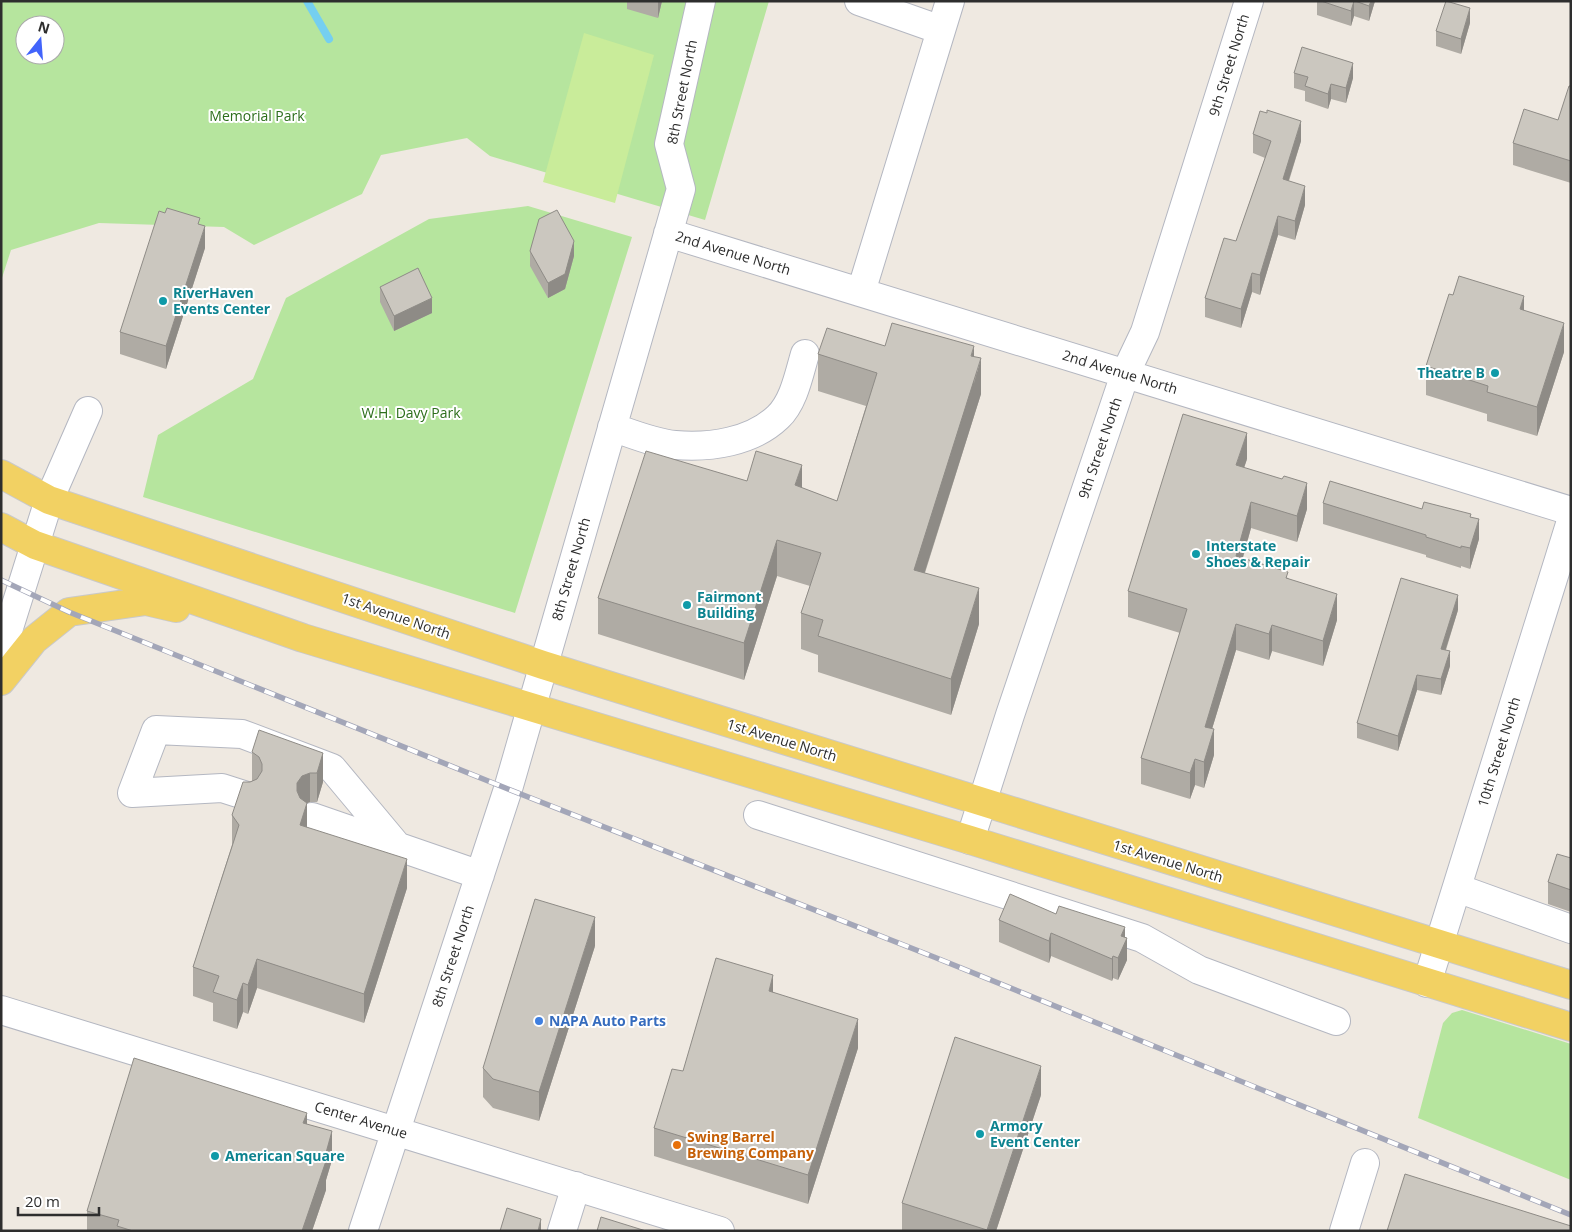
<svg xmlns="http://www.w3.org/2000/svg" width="1572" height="1232" viewBox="0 0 1572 1232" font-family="'Open Sans',sans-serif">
<rect width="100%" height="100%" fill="#efe9e1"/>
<path fill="#b6e59e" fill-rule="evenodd" d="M 1,1 L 769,1 L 705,220 L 490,156 L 467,138 L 381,155 L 362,194 L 254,245 L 224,227 L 99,223 L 11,250 L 1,281 ZM 25,25 L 55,25 L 55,55 L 25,55 Z
M 528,206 L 632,237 L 515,613 L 143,497 L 158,435 L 253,379 L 286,298 L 429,219 Z
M 1462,1010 L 1571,1044 L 1571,1180 L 1418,1118 L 1443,1023 L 1452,1013 Z"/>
<path fill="#c9ec9a" d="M 584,33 L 654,55 L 615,203 L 543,182 Z"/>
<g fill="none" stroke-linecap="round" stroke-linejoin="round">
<path stroke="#75cff0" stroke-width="8" d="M 307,1 L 329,39"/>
<defs>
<path id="minor" d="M 859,1 L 941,30
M 668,233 L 1571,511
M 861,292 L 950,1
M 612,427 C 632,434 654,443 675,445 C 710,448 752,442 778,417 C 794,402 799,374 805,354
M 1,653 L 49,500 L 88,411
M 247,796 L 222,788 L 132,793 L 156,730 L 242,734 L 332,768 L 398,847
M 758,815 L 1142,938 L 1199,970 L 1336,1021
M 312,817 L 480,875
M 970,840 L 1010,715 L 1125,374 L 1145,332 L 1249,1
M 1457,888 L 1571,929
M 1427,983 L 1571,521
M 1,1010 L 720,1231
M 363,1231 L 508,789 L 681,189 L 669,144 L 701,1
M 562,1231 L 576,1186
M 1344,1231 L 1365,1163"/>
<path id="major" d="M 1,474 L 49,500 L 543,665 L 1571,985
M 1,527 L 35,545 L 303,638 L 970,840 L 1571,1027
M 1,681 L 34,640 L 69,612 L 146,601 L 176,608"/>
</defs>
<use href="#minor" stroke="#b4b7c1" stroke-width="30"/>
<use href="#major" stroke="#c9c9c9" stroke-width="30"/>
<use href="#minor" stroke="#fff" stroke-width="28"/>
<use href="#major" stroke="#f2d163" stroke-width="28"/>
<defs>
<path id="rail" d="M 1,580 L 69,612 L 508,789 L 934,957 L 1571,1215"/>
</defs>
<use href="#rail" stroke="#a3a6b8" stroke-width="5.5"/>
<use href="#rail" stroke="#fff" stroke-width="4" stroke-dasharray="11" stroke-linecap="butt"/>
</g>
<path fill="#afaba4" d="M 627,1 L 662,1 L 658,18 L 627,9 Z
M 1317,1 L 1375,1 L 1369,21 L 1354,16 L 1351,26 L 1317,15 Z
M 1470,23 L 1461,54 L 1436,46 L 1436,31 Z
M 1294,73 L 1353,78 L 1346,103 L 1331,99 L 1328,109 L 1305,101 L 1305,91 L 1294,88 Z
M 1571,86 L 1571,183 L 1513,165 L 1513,143 L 1558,120 Z
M 1253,134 L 1301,141 L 1289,181 L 1305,205 L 1295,240 L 1278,235 L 1260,295 L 1252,292 L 1241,328 L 1205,317 L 1205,298 L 1236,241 L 1265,158 L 1253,153 Z
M 200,224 L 205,248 L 166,369 L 120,354 L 120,332 Z
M 530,251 L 574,256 L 565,289 L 548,298 L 530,266 Z
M 380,287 L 432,313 L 394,331 L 380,302 Z
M 1524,310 L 1564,352 L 1537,436 L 1487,421 L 1487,414 L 1426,395 L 1426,366 Z
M 885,346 L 974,356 L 981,394 L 925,573 L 979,624 L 951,715 L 818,672 L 818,655 L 801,649 L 801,613 L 810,586 L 777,576 L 744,680 L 598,634 L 598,598 L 747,481 L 802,488 L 837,501 L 866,406 L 818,391 L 818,354 Z
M 1247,459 L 1244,468 L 1307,509 L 1297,542 L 1251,528 L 1243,558 L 1288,578 L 1337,620 L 1323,666 L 1272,651 L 1269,660 L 1236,650 L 1212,729 L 1214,755 L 1204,788 L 1195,785 L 1190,799 L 1141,784 L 1141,758 L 1180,633 L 1128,617 L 1128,591 Z
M 1323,503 L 1422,509 L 1471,517 L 1479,539 L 1470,569 L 1461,566 L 1461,568 L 1426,557 L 1426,555 L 1323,524 Z
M 1458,610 L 1446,650 L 1450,666 L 1441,695 L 1417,690 L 1398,751 L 1357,738 L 1357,723 Z
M 252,752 L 323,753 L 323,782 L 317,802 L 310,802 L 307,803 L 307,828 L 407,888 L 364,1023 L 257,988 L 248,1014 L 243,1012 L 237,1029 L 213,1021 L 213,1003 L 193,996 L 193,967 L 232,845 L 232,815 L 250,782 L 252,781 Z
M 1571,858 L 1571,912 L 1548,904 L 1548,882 Z
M 1056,914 L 1125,937 L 1127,960 L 1118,980 L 1113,978 L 1112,981 L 1051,956 L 1049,963 L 999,942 L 999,920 Z
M 595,946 L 539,1121 L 493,1108 L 483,1097 L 483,1068 Z
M 773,992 L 858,1048 L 808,1204 L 654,1156 L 654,1128 L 683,1071 Z
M 1041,1095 L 996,1231 L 902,1231 L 902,1203 Z
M 307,1124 L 332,1160 L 326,1180 L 326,1190 L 312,1231 L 87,1231 L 87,1211 Z"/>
<path fill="#8e8b86" d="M 658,1 L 662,1 L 658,18 Z
M 1354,1 L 1354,16 L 1351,26 L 1351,11 Z
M 1371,1 L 1375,1 L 1369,21 L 1369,6 Z
M 1470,8 L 1470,23 L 1461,54 L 1461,39 Z
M 1353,63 L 1353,78 L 1346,103 L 1346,88 Z
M 1331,84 L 1331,99 L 1328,109 L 1328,94 Z
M 1301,121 L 1301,141 L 1283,198 L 1283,179 Z
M 1305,186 L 1305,205 L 1295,240 L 1295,221 Z
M 1278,216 L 1278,235 L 1260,295 L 1260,275 Z
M 205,226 L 205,248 L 166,369 L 166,346 Z
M 574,241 L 574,256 L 565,289 L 548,298 L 548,283 Z
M 1252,273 L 1252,292 L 1241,328 L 1241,309 Z
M 1524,296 L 1524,325 L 1520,309 Z
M 432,298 L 432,313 L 394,331 L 394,316 Z
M 1564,323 L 1564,352 L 1537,436 L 1537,407 Z
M 974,346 L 974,383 L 981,358 L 981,394 L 914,606 L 914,570 Z
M 1247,433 L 1247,459 L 1236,491 L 1236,465 Z
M 802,465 L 802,501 L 795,485 Z
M 1307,483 L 1307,509 L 1297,542 L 1297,516 Z
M 1251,502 L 1251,528 L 1236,581 L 1236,556 Z
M 1479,519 L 1479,539 L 1470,569 L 1470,548 Z
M 777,540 L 777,576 L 744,680 L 744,643 Z
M 979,588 L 979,624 L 951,715 L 951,679 Z
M 1337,594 L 1337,620 L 1323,666 L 1323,641 Z
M 1458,595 L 1458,610 L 1441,664 L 1441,649 Z
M 1236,624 L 1236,650 L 1205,752 L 1205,727 Z
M 1272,625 L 1272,651 L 1269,660 L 1269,634 Z
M 1450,651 L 1450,666 L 1441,695 L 1441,679 Z
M 1417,675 L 1417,690 L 1398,751 L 1398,736 Z
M 1214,729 L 1214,755 L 1204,788 L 1204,762 Z
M 323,753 L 323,782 L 317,802 L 317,773 Z
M 1195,759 L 1195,785 L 1190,799 L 1190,773 Z
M 310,773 L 310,802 L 302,805 L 297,791 L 297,783 L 302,776 Z
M 307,803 L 307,832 L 300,825 Z
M 407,859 L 407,888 L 364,1023 L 364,994 Z
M 595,917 L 595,946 L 539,1121 L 539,1092 Z
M 1125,927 L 1125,942 L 1127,938 L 1127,960 L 1118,980 L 1118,958 L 1121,936 Z
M 1051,933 L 1051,956 L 1049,963 L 1049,941 Z
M 1113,956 L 1113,978 L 1112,981 L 1112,959 Z
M 257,959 L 257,988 L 248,1014 L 248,985 Z
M 773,975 L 773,1004 L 769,991 Z
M 243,983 L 243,1012 L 237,1029 L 237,1000 Z
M 858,1019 L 858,1048 L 808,1204 L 808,1175 Z
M 1041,1066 L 1041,1095 L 996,1231 L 987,1231 Z
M 307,1113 L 307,1142 L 303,1123 Z
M 332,1131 L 332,1160 L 326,1180 L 326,1190 L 312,1231 L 302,1231 Z
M 541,1219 L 541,1231 L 538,1231 Z"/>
<path fill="#cbc7bf" stroke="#8e8b86" d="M 1321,1 L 1354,1 L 1351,11 Z
M 1355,1 L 1371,1 L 1369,6 Z
M 1446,1 L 1470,8 L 1461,39 L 1436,31 Z
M 1302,47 L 1353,63 L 1346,88 L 1331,84 L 1328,94 L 1305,86 L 1308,77 L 1294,73 Z
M 1569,86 L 1571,86 L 1571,161 L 1513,143 L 1524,109 L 1558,120 Z
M 1267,110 L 1301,121 L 1283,179 L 1305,186 L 1295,221 L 1278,216 L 1260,275 L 1252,273 L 1241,309 L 1205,298 L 1224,238 L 1236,241 L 1271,141 L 1253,134 L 1260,111 L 1267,113 Z
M 167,208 L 200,218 L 198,224 L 205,226 L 166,346 L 120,332 L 159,211 L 165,213 Z
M 557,210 L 574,241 L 565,274 L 548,283 L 530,251 L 539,219 Z
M 418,268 L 432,298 L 394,316 L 380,287 Z
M 1459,276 L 1524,296 L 1520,309 L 1564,323 L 1537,407 L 1487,392 L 1488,386 L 1426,366 L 1449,294 L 1453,295 Z
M 892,323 L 974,346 L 971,356 L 981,358 L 914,570 L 979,588 L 951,679 L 818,636 L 823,620 L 801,613 L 821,553 L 777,540 L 744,643 L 598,598 L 646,451 L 747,481 L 756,451 L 802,465 L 795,485 L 837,501 L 877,373 L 818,354 L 827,328 L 885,346 Z
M 1183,414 L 1247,433 L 1236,465 L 1282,479 L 1284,476 L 1307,483 L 1297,516 L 1251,502 L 1236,556 L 1288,572 L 1286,578 L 1337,594 L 1323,641 L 1272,625 L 1269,634 L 1236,624 L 1205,727 L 1214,729 L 1204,762 L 1195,759 L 1190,773 L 1141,758 L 1187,609 L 1128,591 Z
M 1330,481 L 1422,509 L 1424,502 L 1471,514 L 1470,517 L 1479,519 L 1470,548 L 1461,546 L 1461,548 L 1426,537 L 1426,535 L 1323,503 Z
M 1401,578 L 1458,595 L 1441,649 L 1450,651 L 1441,679 L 1417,675 L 1398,736 L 1357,723 Z
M 259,730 L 323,753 L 317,773 L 310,773 L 302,776 L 297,783 L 297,791 L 300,798 L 307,803 L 300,825 L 407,859 L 364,994 L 257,959 L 248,985 L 243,983 L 237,1000 L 213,992 L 219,976 L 193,967 L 239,825 L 232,815 L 243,782 L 250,782 L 257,779 L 262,771 L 262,764 L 259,757 L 252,752 Z
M 1557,854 L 1571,858 L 1571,890 L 1548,882 Z
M 1010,894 L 1056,914 L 1059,906 L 1125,927 L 1121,936 L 1127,938 L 1118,958 L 1113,956 L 1112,959 L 1051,933 L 1049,941 L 999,920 Z
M 535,899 L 595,917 L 539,1092 L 493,1079 L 483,1068 Z
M 716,958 L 773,975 L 769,991 L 858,1019 L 808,1175 L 654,1128 L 672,1069 L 683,1071 Z
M 955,1037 L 1041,1066 L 987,1230 L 902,1203 Z
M 134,1058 L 307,1113 L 303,1123 L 332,1131 L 324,1160 L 326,1161 L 302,1231 L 133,1231 L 117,1226 L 119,1220 L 87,1211 Z
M 1405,1174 L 1571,1226 L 1571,1231 L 1387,1231 Z
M 507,1208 L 541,1219 L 538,1231 L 500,1231 Z
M 601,1217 L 646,1231 L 597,1231 Z"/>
<g fill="#0f9aa8" stroke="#fff" stroke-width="2">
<circle cx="163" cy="301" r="5"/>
<circle cx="1495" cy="373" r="5"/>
<circle cx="1196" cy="554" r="5"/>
<circle cx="687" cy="605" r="5"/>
<circle cx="980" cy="1134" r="5"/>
<circle cx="215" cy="1156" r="5"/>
</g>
<circle fill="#3f7fe0" stroke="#fff" stroke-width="2" cx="539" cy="1021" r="5"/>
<circle fill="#e8710a" stroke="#fff" stroke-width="2" cx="677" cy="1145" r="5"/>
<g text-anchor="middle" stroke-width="4" stroke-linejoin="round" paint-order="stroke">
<g font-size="14" fill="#2e2e2e" stroke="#fff">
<text transform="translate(1229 65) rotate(-73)" y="5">9th Street North</text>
<text transform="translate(682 92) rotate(-79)" y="5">8th Street North</text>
<text transform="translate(733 253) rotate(17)" y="5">2nd Avenue North</text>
<text transform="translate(1120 372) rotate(17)" y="5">2nd Avenue North</text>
<text transform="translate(1100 448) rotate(-71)" y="5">9th Street North</text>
<text transform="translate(571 569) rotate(-74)" y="5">8th Street North</text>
<text transform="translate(396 616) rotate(19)" y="5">1st Avenue North</text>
<text transform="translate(782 740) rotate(17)" y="5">1st Avenue North</text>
<text transform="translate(1499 752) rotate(-73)" y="5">10th Street North</text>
<text transform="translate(1168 861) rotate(17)" y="5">1st Avenue North</text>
<text transform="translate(453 956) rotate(-72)" y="5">8th Street North</text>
<text transform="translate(361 1120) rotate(17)" y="5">Center Avenue</text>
</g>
<g font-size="14" fill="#2c6e1b" stroke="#fff">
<text x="257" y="121">Memorial Park</text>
<text x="411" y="418">W.H. Davy Park</text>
</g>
<g font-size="14" font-weight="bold" fill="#0d838f" stroke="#fff" text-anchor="start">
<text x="173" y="298">RiverHaven<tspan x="173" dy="16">Events Center</tspan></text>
<text x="1485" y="378" text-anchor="end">Theatre B</text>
<text x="1206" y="551">Interstate<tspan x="1206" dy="16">Shoes &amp; Repair</tspan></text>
<text x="697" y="602">Fairmont<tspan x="697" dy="16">Building</tspan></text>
<text x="990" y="1131">Armory<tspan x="990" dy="16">Event Center</tspan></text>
<text x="225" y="1161">American Square</text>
</g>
<g font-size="14" font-weight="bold" fill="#366cbe" stroke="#fff" text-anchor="start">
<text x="549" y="1026">NAPA Auto Parts</text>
</g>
<g font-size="14" font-weight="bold" fill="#c56008" stroke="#fff" text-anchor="start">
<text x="687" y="1142">Swing Barrel<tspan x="687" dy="16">Brewing Company</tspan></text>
</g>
</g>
<rect width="1572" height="1232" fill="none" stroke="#2e2e2e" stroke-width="5"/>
<g transform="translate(40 40) rotate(17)"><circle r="24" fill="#ffffff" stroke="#ababab"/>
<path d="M0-4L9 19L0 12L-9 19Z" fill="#4264fb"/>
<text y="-8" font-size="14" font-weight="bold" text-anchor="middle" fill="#2e2e2e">N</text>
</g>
<path d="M18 1207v8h81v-8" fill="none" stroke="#2e2e2e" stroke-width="2.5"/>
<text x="25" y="1207" font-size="15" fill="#2e2e2e" stroke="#ffffff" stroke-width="4" paint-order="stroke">20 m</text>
</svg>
